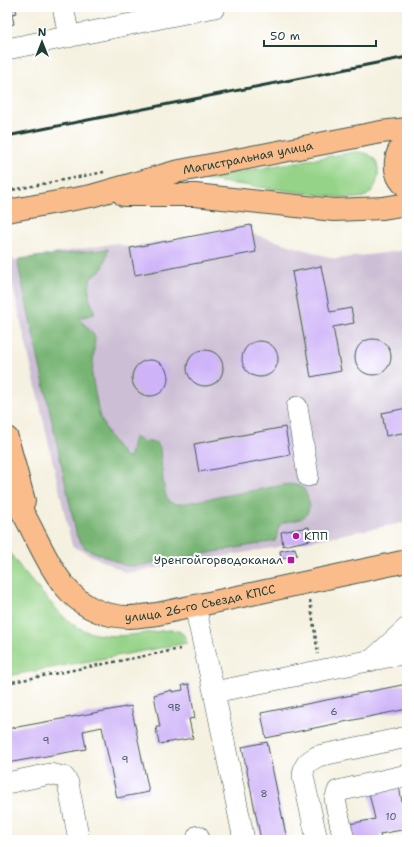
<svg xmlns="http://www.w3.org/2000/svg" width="414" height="847" viewBox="0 0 414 847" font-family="'Shantell Sans',sans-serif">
<rect width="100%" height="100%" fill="#fff"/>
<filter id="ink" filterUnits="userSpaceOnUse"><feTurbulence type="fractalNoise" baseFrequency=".025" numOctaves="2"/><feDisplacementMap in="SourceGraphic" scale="8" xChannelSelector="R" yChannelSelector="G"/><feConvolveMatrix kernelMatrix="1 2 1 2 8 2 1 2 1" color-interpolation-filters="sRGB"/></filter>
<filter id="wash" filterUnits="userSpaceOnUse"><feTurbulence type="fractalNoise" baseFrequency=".012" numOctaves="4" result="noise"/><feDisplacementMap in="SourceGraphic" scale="16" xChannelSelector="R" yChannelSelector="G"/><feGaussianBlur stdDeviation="0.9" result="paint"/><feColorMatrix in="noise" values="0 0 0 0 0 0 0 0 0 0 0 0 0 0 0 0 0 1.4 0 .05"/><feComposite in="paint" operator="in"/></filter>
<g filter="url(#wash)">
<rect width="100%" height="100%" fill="#f5f1e0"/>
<path fill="#ccbed4" d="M 251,225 L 253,234 L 335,259 L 407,250 L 407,522 L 283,546 L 127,573 L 72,546 L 7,261 L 116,243 L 130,248 Z"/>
<path fill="#95d388" stroke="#5a885e" d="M 355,152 C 363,152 370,153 375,160 C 382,170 377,190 366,196 C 360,199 351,198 344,198 L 198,179 Z
M 7,549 C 18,565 29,579 42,593 C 61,614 72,631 102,635 C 124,638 148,632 170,630 C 180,630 185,633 187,643 L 7,676 Z"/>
<path fill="#78b574" stroke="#4c7954" d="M 108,249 L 107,255 L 103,268 L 91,278 L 89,287 L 89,297 L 95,314 L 78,318 L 92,332 L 95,337 L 92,376 L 99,414 L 108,435 L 124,456 L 129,459 L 134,437 L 142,441 L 157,443 L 160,449 C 161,458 163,494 168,500 C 171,504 176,504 180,504 L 289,484 L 296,485 L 303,488 C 309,497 314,513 300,519 C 295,521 288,521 282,523 C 275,531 279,533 275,541 L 137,566 L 126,566 L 85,548 L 77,537 L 18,264 L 19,259 Z"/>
<g id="blocks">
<path fill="#ceb3f8" d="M 7,7 L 15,7 L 17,13 L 12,14 L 14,24 L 7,26 Z
M 251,225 L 256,252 L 135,275 L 130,248 Z
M 321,266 L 330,312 L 351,308 L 354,323 L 333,327 L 341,371 L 311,377 L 292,272 Z
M355 357a18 18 0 1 1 36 0a18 18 0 1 1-36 0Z
M242 359a18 18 0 1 1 36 0a18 18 0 1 1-36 0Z
M187 368a18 18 0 1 1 36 0a18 18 0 1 1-36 0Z
M132 378a18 18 0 1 1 36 0a18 18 0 1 1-36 0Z
M 407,408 L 407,432 L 386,436 L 382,413 Z
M 285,427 L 290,455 L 199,472 L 194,444 Z
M 309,527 L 311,540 L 283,546 L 281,532 Z
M 295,548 L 297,555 L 281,559 L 280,551 Z
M 189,684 L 195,718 L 189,719 L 193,738 L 159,744 L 156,727 L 160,727 L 154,695 L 172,690 L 172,692 L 183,690 L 182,685 Z
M 407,684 L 407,709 L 266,738 L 261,713 Z
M 131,706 L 149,792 L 117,798 L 102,727 L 83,731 L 86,749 L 7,763 L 7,729 Z
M 267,742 L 287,840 L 261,840 L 242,747 Z
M 399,786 L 404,813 L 407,812 L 407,829 L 380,834 L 381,840 L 353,840 L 349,824 L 375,819 L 369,793 Z"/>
</g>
</g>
<g filter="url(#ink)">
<use href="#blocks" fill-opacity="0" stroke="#3f584e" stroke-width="1"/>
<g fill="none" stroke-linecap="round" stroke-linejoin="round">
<defs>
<path id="minor" d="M 63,7 L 69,37
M 7,49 L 215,7
M 297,407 L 308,476
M 195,606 L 214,692 L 244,840
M 371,661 L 407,628
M 214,692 L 407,653
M 7,783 L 50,774 L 64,777 L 68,783 L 79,840
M 198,836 L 199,840
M 317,840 L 303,776 C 304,763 308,762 318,756 L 407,737
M 344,840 L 335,800 L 338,791 L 407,775"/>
<g id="major">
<path d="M 407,141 C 392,154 392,176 407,187"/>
<path d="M 124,195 L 195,195 L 334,210 L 383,208 L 407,204"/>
<path id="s1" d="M 7,211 L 91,196 L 175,172 L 381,132 L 407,129"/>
<path d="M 7,438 L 24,501"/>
<path id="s2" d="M 7,485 C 16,501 26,517 34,534 C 56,577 74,616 129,617 C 138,617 148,615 157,614 L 407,561"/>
</g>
</defs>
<use href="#minor" stroke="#3f584e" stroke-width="22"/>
<use href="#major" stroke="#3f584e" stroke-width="24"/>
<path stroke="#3f584e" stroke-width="2.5" stroke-dasharray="3 3" stroke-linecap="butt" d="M 7,191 L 104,172
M 310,600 L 318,654
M 7,683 L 180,649"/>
<use href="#minor" stroke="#fff" stroke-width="21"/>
<use href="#major" stroke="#fabc8b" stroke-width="22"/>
<path stroke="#1f3d34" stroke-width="3" d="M 7,136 L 407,57"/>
</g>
</g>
<g fill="#b5179e" stroke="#fff" stroke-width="1.5">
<circle cx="296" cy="536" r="4"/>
<rect x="287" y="556" width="8" height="8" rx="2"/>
</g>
<g text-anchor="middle" stroke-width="4" stroke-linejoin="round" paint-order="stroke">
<g font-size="10" fill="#4b5a65">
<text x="174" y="711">9В</text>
<text x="334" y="715">6</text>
<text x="46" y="744">9</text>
<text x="125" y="763">9</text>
<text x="264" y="797">8</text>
<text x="391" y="820">10</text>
</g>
<g font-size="12" fill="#1f3d34" stroke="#fff">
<text dy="4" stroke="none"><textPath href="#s1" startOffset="247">Магистральная улица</textPath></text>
<text dy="4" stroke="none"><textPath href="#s2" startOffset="263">улица 26-го Съезда КПСС</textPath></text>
</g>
<g font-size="12" fill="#1f3d34" stroke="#fff" text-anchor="start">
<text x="304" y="540">КПП</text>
<text x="283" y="564" text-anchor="end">Уренгойгорводоканал</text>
</g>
</g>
<rect width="414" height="847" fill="none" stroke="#fff" stroke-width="24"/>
<g transform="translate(42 42)" stroke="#ffffff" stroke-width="3" paint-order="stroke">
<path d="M0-3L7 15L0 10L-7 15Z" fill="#1f3d34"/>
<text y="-6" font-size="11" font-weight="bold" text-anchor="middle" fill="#1f3d34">N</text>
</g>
<path d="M264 40v6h112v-6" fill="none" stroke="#1f3d34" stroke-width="2"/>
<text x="270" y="40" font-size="12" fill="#1f3d34" stroke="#ffffff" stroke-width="3" paint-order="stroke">50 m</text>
</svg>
